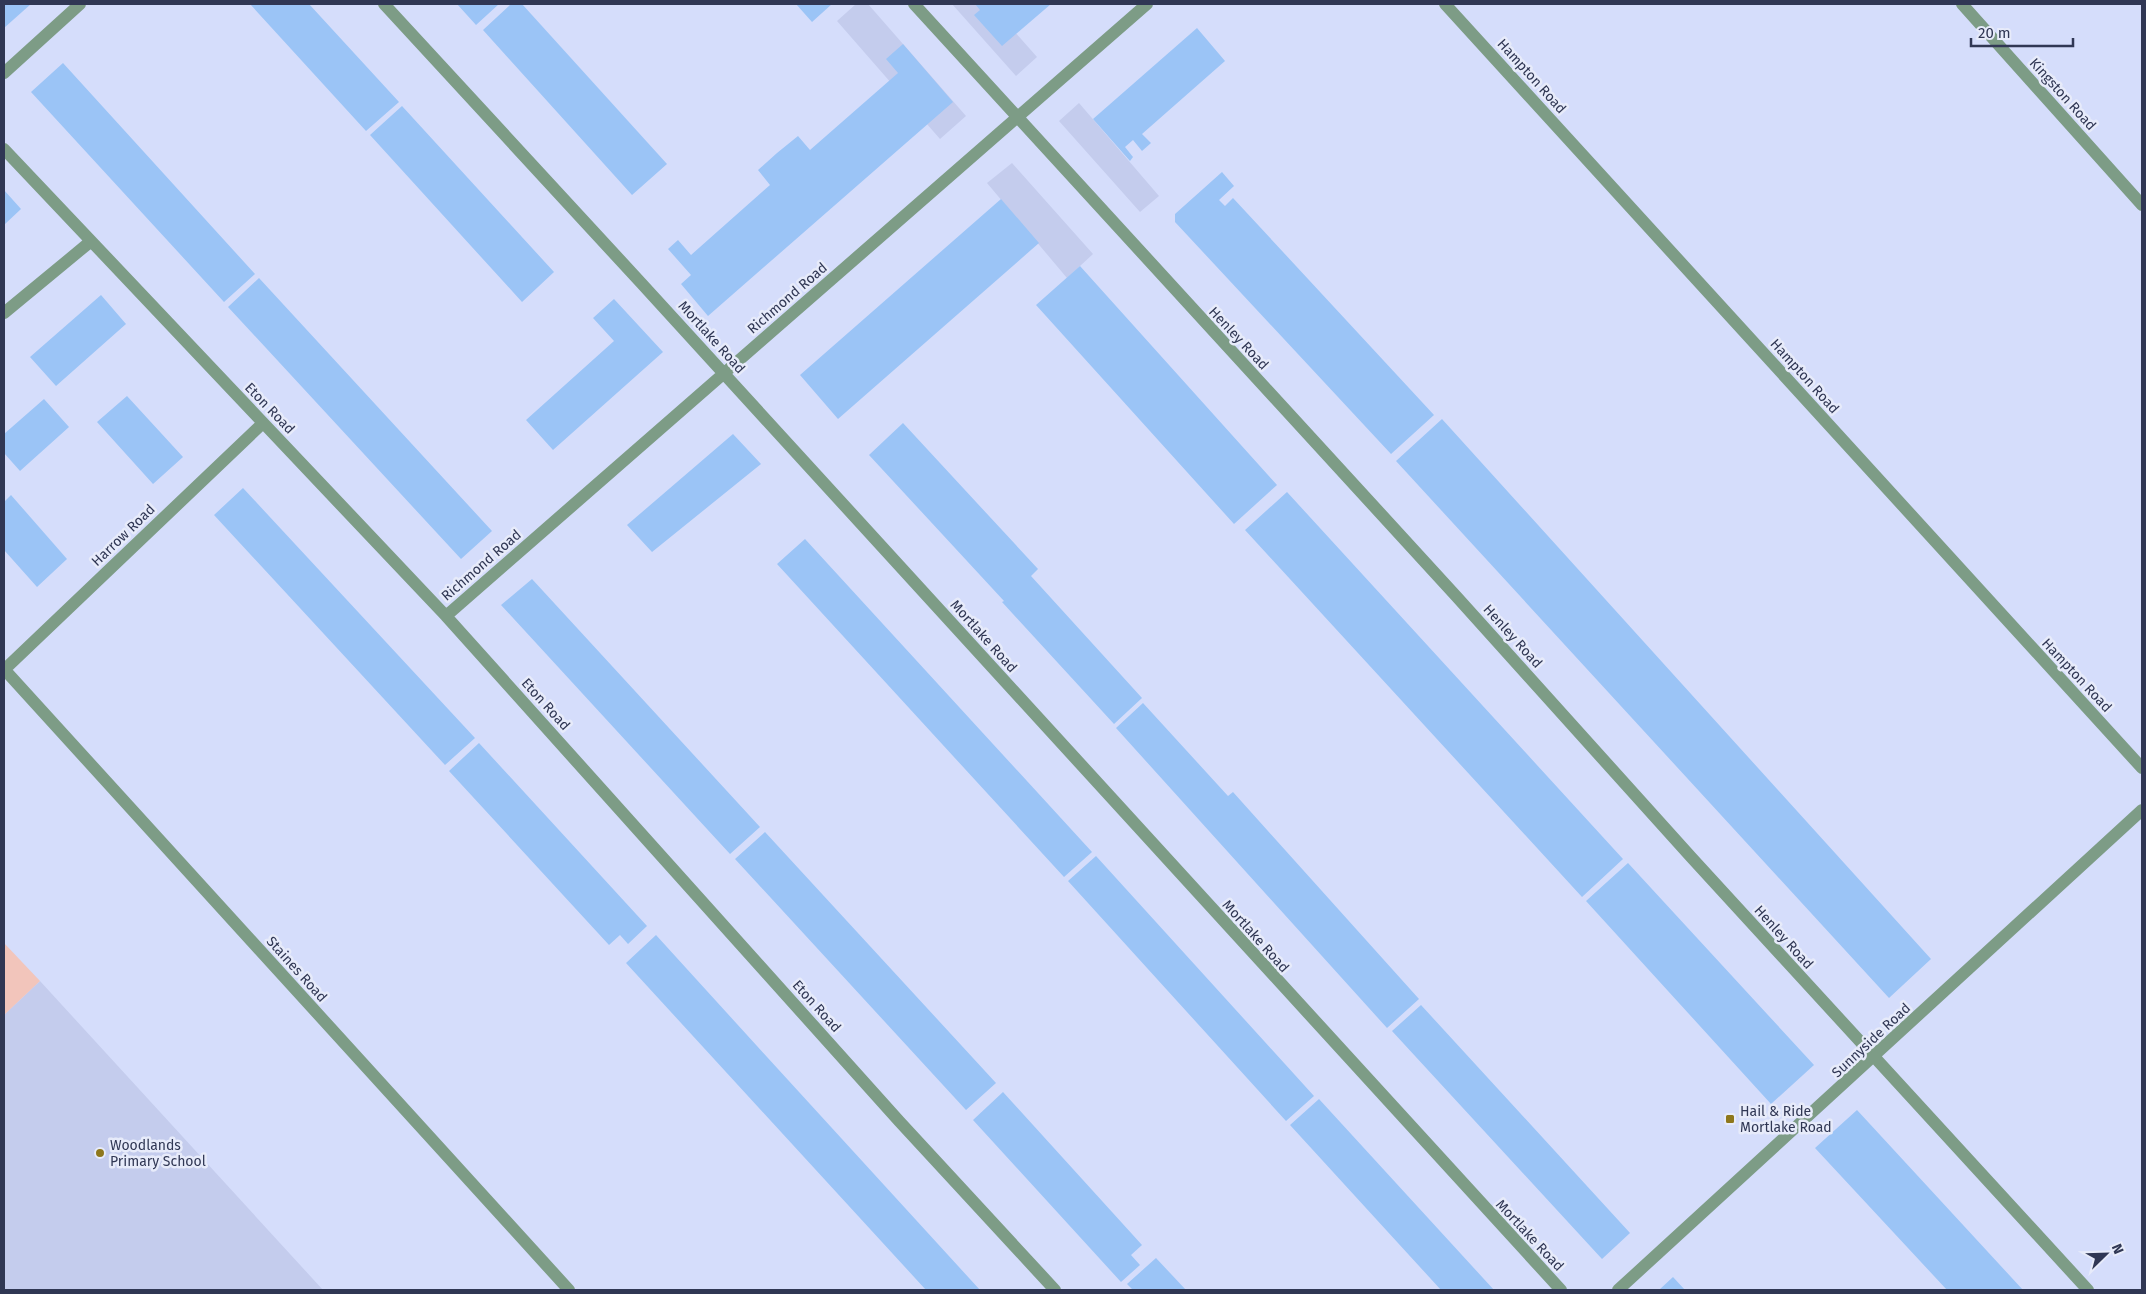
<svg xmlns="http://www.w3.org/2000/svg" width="2146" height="1294" viewBox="0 0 2146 1294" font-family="'Fira Sans',sans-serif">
<rect width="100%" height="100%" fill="#d5ddfb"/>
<path fill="#c4cced" d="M 856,4 L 868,4 L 966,116 L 940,139 L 837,21 Z
M 952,4 L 990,4 L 1037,57 L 1016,76 Z
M 1079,103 L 1159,196 L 1140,212 L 1059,121 Z
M 1012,163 L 1093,254 L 1067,278 L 987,183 Z
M 40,981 L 323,1290 L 4,1290 L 4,1015 Z"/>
<path fill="#f2c5bb" d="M 4,943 L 40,981 L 4,1015 Z"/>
<path fill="#9bc4f6" d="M 4,4 L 31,4 L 4,28 Z
M 250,4 L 309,4 L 399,102 L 366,131 Z
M 457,4 L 499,4 L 476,25 Z
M 511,4 L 522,4 L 667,164 L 632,195 L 483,30 Z
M 796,4 L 832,4 L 812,22 Z
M 975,4 L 1051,4 L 1002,46 L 974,15 L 980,10 Z
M 1197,28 L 1225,61 L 1142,134 L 1151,143 L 1142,151 L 1133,140 L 1125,147 L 1133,157 L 1130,161 L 1093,119 Z
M 903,44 L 953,102 L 708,316 L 681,284 L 691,275 L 668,249 L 678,240 L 691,255 L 770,185 L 758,170 L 777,153 L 798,136 L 810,150 L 898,73 L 886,59 Z
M 63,63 L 255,274 L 224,302 L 31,92 Z
M 402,106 L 554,272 L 522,302 L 370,135 Z
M 1222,172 L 1234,186 L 1219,200 L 1225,206 L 1233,198 L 1434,415 L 1391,454 L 1175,222 L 1175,214 Z
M 4,190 L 21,209 L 4,225 Z
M 1001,199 L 1039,243 L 838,419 L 800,375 Z
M 1080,266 L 1277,485 L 1234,524 L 1036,305 Z
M 259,278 L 492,531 L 461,559 L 228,307 Z
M 101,295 L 126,324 L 56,386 L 30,357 Z
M 614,299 L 663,352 L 553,450 L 526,420 L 614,341 L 593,318 Z
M 127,396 L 183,457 L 153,484 L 97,422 Z
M 44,399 L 69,427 L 20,471 L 4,453 L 4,434 Z
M 1442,419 L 1931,959 L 1889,998 L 1396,461 Z
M 903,423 L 1038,569 L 1031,576 L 1142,698 L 1114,724 L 1002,602 L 1004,601 L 869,455 Z
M 733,434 L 761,464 L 652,552 L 627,525 Z
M 243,488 L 475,738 L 445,765 L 214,515 Z
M 1287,492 L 1623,859 L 1582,897 L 1245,530 Z
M 11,495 L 67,559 L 37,587 L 4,550 L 4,502 Z
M 805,539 L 1092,852 L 1064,877 L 777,564 Z
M 532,579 L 760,827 L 730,854 L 501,605 Z
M 1143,703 L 1228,796 L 1233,792 L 1419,999 L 1387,1028 L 1116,728 Z
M 479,743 L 647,926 L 628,944 L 620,935 L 609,945 L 449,771 Z
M 765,832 L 996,1083 L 966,1110 L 735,859 Z
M 1096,856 L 1314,1096 L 1286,1121 L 1068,881 Z
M 1628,863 L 1814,1065 L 1771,1104 L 1586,901 Z
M 656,935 L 757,1046 L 980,1290 L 926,1290 L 626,963 Z
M 1421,1005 L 1630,1233 L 1602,1259 L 1392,1031 Z
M 1003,1092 L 1142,1245 L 1131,1255 L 1140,1265 L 1121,1282 L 973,1120 Z
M 1319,1099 L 1494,1290 L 1441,1290 L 1290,1125 Z
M 1857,1110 L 2023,1290 L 1947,1290 L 1815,1148 Z
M 1156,1258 L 1186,1290 L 1133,1290 L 1127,1284 Z
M 1673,1277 L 1685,1290 L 1659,1290 Z"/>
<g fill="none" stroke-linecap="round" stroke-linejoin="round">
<path stroke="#7d9c86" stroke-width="12" d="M 384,4 C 779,430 1167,862 1561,1290
M 914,4 L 1456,596 L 1691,857 L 2088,1290
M 1445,4 L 2142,768
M 1962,4 L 2142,205
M 4,73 L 80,4
M 4,149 L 446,616 L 899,1121 L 1055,1290
M 4,313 L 90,242
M 446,616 L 1147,4
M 4,669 L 569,1290
M 4,670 L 263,423
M 1618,1290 L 2142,810"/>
</g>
<g fill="#8e771c" stroke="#e7ebfa" stroke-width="2">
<rect x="1725" y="1114" width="10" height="10" rx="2.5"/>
<circle cx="100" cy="1153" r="5"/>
</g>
<g text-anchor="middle" stroke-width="5" stroke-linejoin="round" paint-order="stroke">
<g font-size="14" fill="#303754" stroke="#e7ebfa">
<text transform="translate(1532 76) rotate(48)" y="5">Hampton Road</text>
<text transform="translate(2063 94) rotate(48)" y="5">Kingston Road</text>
<text transform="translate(787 298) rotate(-41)" y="5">Richmond Road</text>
<text transform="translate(712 337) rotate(48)" y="5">Mortlake Road</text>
<text transform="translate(1239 338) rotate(47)" y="5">Henley Road</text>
<text transform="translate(1805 376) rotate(48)" y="5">Hampton Road</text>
<text transform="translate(270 408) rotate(46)" y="5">Eton Road</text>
<text transform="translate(123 535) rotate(-44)" y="5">Harrow Road</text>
<text transform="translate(481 565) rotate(-41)" y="5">Richmond Road</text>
<text transform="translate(984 636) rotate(48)" y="5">Mortlake Road</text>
<text transform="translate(1513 636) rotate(48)" y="5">Henley Road</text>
<text transform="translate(2077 675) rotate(47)" y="5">Hampton Road</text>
<text transform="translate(546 704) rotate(48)" y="5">Eton Road</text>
<text transform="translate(1256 936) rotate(48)" y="5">Mortlake Road</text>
<text transform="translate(1784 937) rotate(48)" y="5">Henley Road</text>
<text transform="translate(297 969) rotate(48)" y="5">Staines Road</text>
<text transform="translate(817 1006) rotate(48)" y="5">Eton Road</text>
<text transform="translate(1871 1040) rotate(-43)" y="5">Sunnyside Road</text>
<text transform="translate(1530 1235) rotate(47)" y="5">Mortlake Road</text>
</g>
<g font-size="14" fill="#303754" stroke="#e7ebfa" text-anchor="start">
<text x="1740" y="1116">Hail &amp; Ride<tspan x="1740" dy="16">Mortlake Road</tspan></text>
<text x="110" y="1150">Woodlands<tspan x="110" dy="16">Primary School</tspan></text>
</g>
</g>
<rect width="2146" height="1294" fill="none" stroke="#303754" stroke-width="10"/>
<g transform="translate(2106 1254) rotate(67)" stroke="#e7ebfa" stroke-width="4" paint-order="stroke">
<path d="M0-4L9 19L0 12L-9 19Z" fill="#303754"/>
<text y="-8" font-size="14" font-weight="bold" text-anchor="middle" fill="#303754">N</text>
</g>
<path d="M1971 38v8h102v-8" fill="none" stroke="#303754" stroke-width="2.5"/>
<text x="1978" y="38" font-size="15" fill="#303754" stroke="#e7ebfa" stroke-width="4" paint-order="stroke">20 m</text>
</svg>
